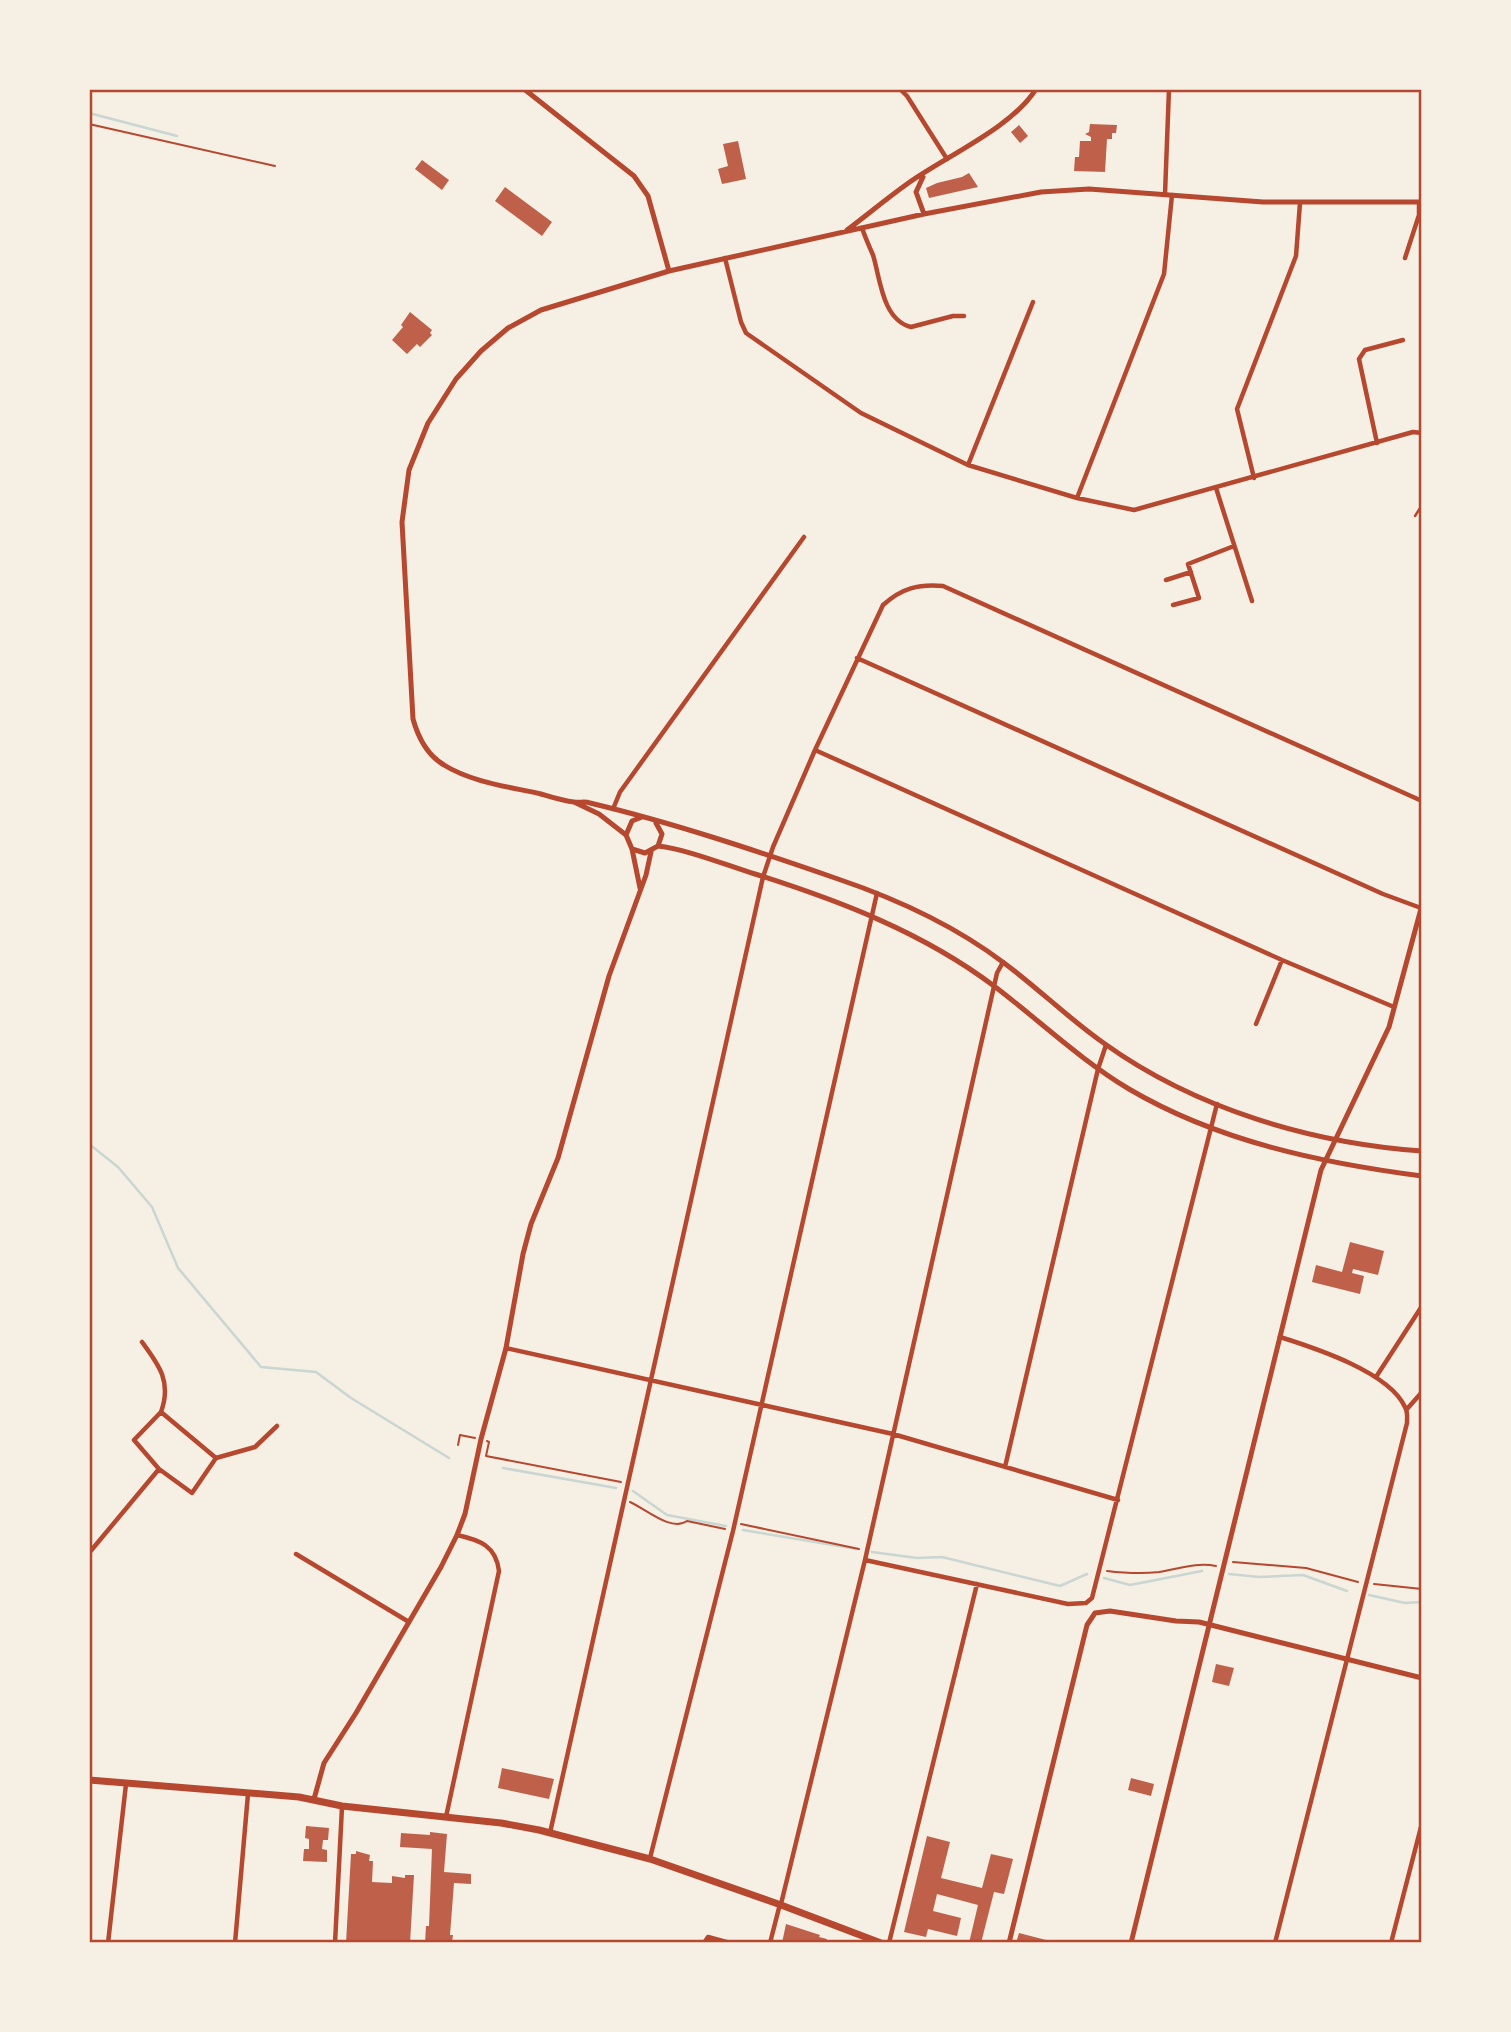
<svg xmlns="http://www.w3.org/2000/svg" width="1511" height="2032" viewBox="0 0 1511 2032" font-family="'Exo 2',sans-serif">
<rect width="100%" height="100%" fill="#f6efe4"/>
<g fill="none" stroke-linecap="round" stroke-linejoin="round">
<path stroke="#c9d6d2" stroke-width="2.5" d="M 89,113 L 177,136
M 89,1144 L 118,1167 L 152,1207 L 178,1268 L 261,1367 L 316,1372 L 351,1398 L 449,1458
M 503,1468 L 616,1488
M 633,1491 L 667,1515 L 726,1526
M 743,1530 L 857,1549
M 872,1552 L 917,1558 L 942,1557 L 1060,1586 L 1087,1574
M 1229,1574 L 1259,1577 L 1303,1575 L 1347,1591
M 1104,1578 L 1130,1585 L 1202,1571
M 1369,1595 L 1405,1603 L 1422,1602"/>
</g>
<path fill="#bf614a" d="M 1090,124 L 1117,125 L 1116,133 L 1112,133 L 1112,139 L 1107,139 L 1105,172 L 1074,171 L 1075,157 L 1079,157 L 1080,141 L 1091,141 L 1091,137 L 1085,134 L 1089,132 Z
M 1019,125 L 1028,136 L 1020,143 L 1011,132 Z
M 738,141 L 746,179 L 722,184 L 718,169 L 728,166 L 723,144 Z
M 422,160 L 449,180 L 442,190 L 415,169 Z
M 969,173 L 978,187 L 929,198 L 926,188 L 937,183 L 962,177 Z
M 505,187 L 552,222 L 542,236 L 495,201 Z
M 410,312 L 432,330 L 430,333 L 432,335 L 420,347 L 417,344 L 407,354 L 392,340 L 403,327 L 401,325 Z
M 1350,1242 L 1384,1251 L 1378,1275 L 1353,1269 L 1352,1273 L 1364,1276 L 1360,1294 L 1312,1282 L 1316,1265 L 1342,1272 Z
M 1216,1664 L 1234,1668 L 1229,1686 L 1212,1682 Z
M 502,1768 L 554,1779 L 549,1799 L 498,1788 Z
M 1131,1778 L 1154,1784 L 1151,1796 L 1128,1790 Z
M 306,1826 L 329,1828 L 328,1840 L 323,1840 L 322,1849 L 327,1850 L 327,1862 L 303,1861 L 304,1849 L 309,1849 L 309,1839 L 305,1838 Z
M 430,1832 L 447,1834 L 444,1872 L 471,1874 L 471,1884 L 454,1883 L 450,1935 L 453,1935 L 452,1942 L 425,1943 L 426,1926 L 429,1926 L 432,1849 L 400,1847 L 401,1833 L 430,1835 Z
M 927,1836 L 950,1842 L 941,1878 L 982,1888 L 991,1854 L 1013,1859 L 1004,1894 L 994,1892 L 981,1943 L 969,1943 L 978,1905 L 937,1894 L 933,1911 L 961,1918 L 957,1936 L 928,1929 L 926,1937 L 904,1932 Z
M 356,1851 L 370,1855 L 369,1861 L 373,1861 L 372,1882 L 392,1883 L 392,1876 L 405,1878 L 405,1875 L 414,1875 L 410,1943 L 346,1943 L 351,1854 L 356,1854 Z
M 786,1924 L 820,1935 L 819,1937 L 827,1939 L 826,1943 L 782,1943 Z
M 1019,1933 L 1046,1940 L 1047,1943 L 1016,1943 Z"/>
<g fill="none" stroke-linecap="round" stroke-linejoin="round">
<path stroke="#b5482f" stroke-width="2" d="M 89,124 L 275,166
M 487,1441 L 489,1442 L 486,1456 L 621,1482
M 458,1445 L 460,1435 L 475,1438
M 630,1502 C 646,1509 671,1532 687,1521 L 725,1529
M 741,1524 L 859,1549
M 1233,1562 L 1306,1568 L 1358,1582
M 1107,1571 C 1124,1573 1142,1574 1159,1572 C 1179,1569 1196,1562 1216,1566
M 1374,1584 L 1422,1589"/>
<path stroke="#b5482f" stroke-width="2.5" d="M 1415,516 L 1422,505"/>
<path stroke="#b5482f" stroke-width="4.5" d="M 900,89 L 907,96 L 947,159
M 1165,194 L 1169,89
M 862,228 C 865,237 869,246 873,255 C 880,277 882,320 911,327 L 953,316 L 964,316
M 725,258 L 741,322 L 746,333 L 861,413 L 968,465 L 1077,498 L 1134,510 L 1413,432 L 1422,433
M 1405,258 L 1419,215 L 1419,202
M 1377,443 L 1359,359 L 1365,350 L 1403,340
M 968,465 L 1033,302
M 1254,478 L 1237,409 L 1296,256 L 1300,203
M 1216,488 L 1252,601
M 1077,498 L 1164,274 L 1172,195
M 1166,580 L 1191,572
M 1173,605 L 1199,598 L 1188,564 L 1234,546
M 857,658 L 1383,894 L 1421,908
M 815,750 L 1282,960 L 1394,1007
M 613,809 L 620,792 L 804,537
M 1256,1024 L 1282,960
M 142,1342 C 159,1365 172,1382 161,1412
M 506,1348 L 893,1434 L 1118,1500
M 1376,1377 L 1422,1306
M 1407,1409 L 1422,1392
M 161,1412 L 216,1458 L 192,1493 L 159,1469 L 134,1440 Z
M 216,1458 L 255,1447 L 277,1426
M 1005,1467 L 1098,1069 L 1106,1045
M 89,1553 L 159,1469
M 296,1554 L 409,1622
M 865,1560 L 1068,1604 L 1086,1603 L 1092,1598 L 1217,1104
M 446,1817 L 499,1571 C 496,1546 480,1540 457,1535
M 550,1833 L 763,877 L 773,847 L 815,750 L 883,605 C 902,588 918,584 943,586 L 1422,801
M 650,1858 L 733,1531 L 877,893
M 781,1904 L 865,1560 L 997,973 L 1003,962
M 108,1943 L 126,1784
M 235,1943 L 248,1794
M 335,1943 L 342,1807
M 704,1943 L 708,1937 L 730,1943
M 770,1943 L 780,1904
M 889,1943 L 977,1584
M 1275,1943 L 1407,1423 C 1407,1417 1408,1412 1405,1407 C 1389,1372 1315,1348 1280,1337
M 1391,1943 L 1422,1823"/>
<path stroke="#b5482f" stroke-width="5" d="M 524,89 L 634,176 L 648,196 L 669,271
M 923,177 L 916,192 L 924,214
M 1422,202 L 1263,202 L 1089,189 L 1041,192 L 924,214 L 669,271 L 541,310 L 508,328 L 481,351 L 456,379 L 428,423 L 409,470 L 402,522 L 413,719 C 418,737 427,755 444,765 C 471,782 510,787 541,794 C 551,797 563,801 574,802 C 580,803 585,801 590,803 C 674,823 757,851 838,879 C 897,899 954,925 1004,963 C 1038,988 1069,1019 1105,1044 C 1196,1109 1311,1143 1422,1151
M 847,230 C 867,215 886,199 907,184 C 944,157 1012,128 1036,89
M 574,802 L 599,814 L 626,835
M 658,846 C 686,849 726,865 755,874 C 840,901 922,932 994,986 C 1039,1020 1079,1059 1129,1089 C 1217,1141 1321,1163 1422,1176
M 632,849 L 645,853 L 658,846 L 662,834 L 656,823
M 640,888 L 632,849 L 626,835 L 632,821 L 642,817
M 314,1799 L 324,1763 L 356,1713 L 441,1567 L 457,1535 L 465,1514 L 481,1439 L 506,1348 L 523,1254 L 531,1224 L 558,1158 L 609,976 L 646,875 L 651,852
M 1009,1943 L 1087,1625 L 1095,1613 L 1110,1611 L 1176,1621 L 1199,1622 L 1422,1678
M 1131,1943 L 1321,1170 L 1389,1027 L 1422,905"/>
<path stroke="#b5482f" stroke-width="7" d="M 89,1780 L 299,1797 L 342,1806 L 501,1823 L 539,1830 L 650,1859 L 781,1905 L 881,1943"/>
</g>
<rect width="1511" height="2032" fill="none" stroke="#f6efe4" stroke-width="182"/>
<rect x="91" y="91" width="1329" height="1850" fill="none" stroke="#b5482f" stroke-width="2.5"/>
</svg>
